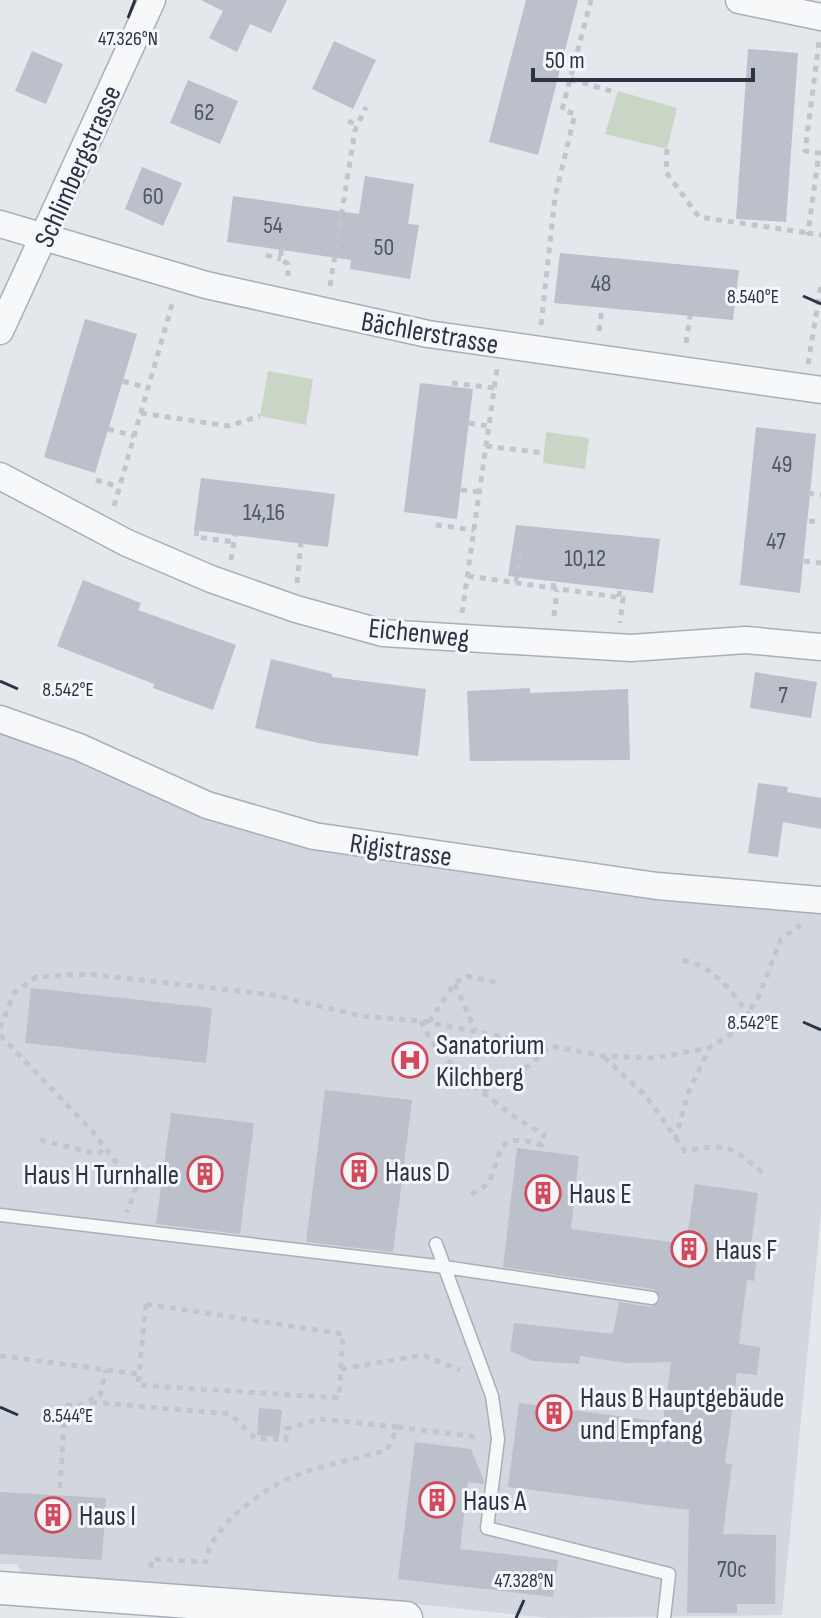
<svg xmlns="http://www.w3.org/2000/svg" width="821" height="1618" viewBox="0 0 821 1618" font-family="'Sofia Sans Condensed',sans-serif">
<rect width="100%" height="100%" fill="#e4e7ec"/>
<path fill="#d2d6de" d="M 0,728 L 204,812 L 821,906 L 821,1214 L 782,1615 L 548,1618 L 390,1601 L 23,1577 L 17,1564 L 0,1564 Z"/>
<path fill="#c9d6c5" d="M 618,91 L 677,108 L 667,149 L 605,134 Z
M 268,371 L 313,379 L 306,425 L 260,416 Z
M 546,432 L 589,438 L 585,469 L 543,463 Z"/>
<path fill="#bbc0ca" d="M 201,0 L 287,0 L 271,33 L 250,24 L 237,52 L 209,38 L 223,11 Z
M 526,0 L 578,0 L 538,155 L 489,142 Z
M 334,41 L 376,60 L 353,109 L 312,89 Z
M 748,49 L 798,53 L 786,222 L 736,219 Z
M 32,51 L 63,64 L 46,104 L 15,91 Z
M 188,80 L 238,101 L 220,144 L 170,123 Z
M 142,167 L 182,183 L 163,226 L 125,209 Z
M 365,176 L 414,184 L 408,224 L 419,225 L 410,279 L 350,269 L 351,260 L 227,242 L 233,196 L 359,214 Z
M 560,253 L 739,270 L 733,320 L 554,303 Z
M 85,319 L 137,334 L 95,473 L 44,457 Z
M 420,383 L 473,389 L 457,519 L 404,512 Z
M 756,427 L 816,434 L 800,593 L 740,585 Z
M 201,478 L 335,494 L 328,547 L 194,530 Z
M 516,525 L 660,539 L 653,593 L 508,576 Z
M 83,580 L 141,603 L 138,610 L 236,645 L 213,710 L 153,688 L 154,684 L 57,646 Z
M 271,659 L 332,674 L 332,677 L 426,689 L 418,756 L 318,743 L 255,728 Z
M 755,672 L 817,682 L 811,718 L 750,708 Z
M 530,688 L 530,693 L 628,689 L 630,760 L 470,761 L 467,691 Z
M 758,783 L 788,787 L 787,792 L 821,798 L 821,829 L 783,822 L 778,857 L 748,853 Z
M 31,988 L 212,1008 L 206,1063 L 25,1043 Z
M 325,1090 L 412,1100 L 393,1252 L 306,1242 Z
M 171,1113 L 254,1123 L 240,1234 L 156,1224 Z
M 517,1148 L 579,1156 L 571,1229 L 686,1244 L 695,1184 L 758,1193 L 750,1254 L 757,1255 L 754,1281 L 747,1280 L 739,1344 L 760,1347 L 757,1375 L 737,1373 L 725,1463 L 732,1464 L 723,1534 L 776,1535 L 775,1604 L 737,1604 L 737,1613 L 687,1613 L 689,1510 L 508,1487 L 519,1403 L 663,1422 L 671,1362 L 626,1363 L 580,1356 L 579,1364 L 533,1361 L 510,1351 L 514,1323 L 613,1334 L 619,1302 L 651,1307 L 661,1299 L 653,1289 L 503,1267 Z
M 259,1408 L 282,1410 L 279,1437 L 257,1435 Z
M 415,1442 L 471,1449 L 484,1481 L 483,1484 L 468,1482 L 460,1549 L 558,1560 L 553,1597 L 398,1579 Z
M 0,1492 L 106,1498 L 102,1560 L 0,1554 Z"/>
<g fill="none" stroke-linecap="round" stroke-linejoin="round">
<defs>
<path id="service" d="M 0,1215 L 445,1267 L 652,1298
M 436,1244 L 492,1396 L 498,1439 L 487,1528 L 669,1574 L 664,1618"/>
<path id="minor" d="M 739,0 L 821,17
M 0,224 L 206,285 L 428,334 L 821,390
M 0,331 L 152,0
M 0,476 L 127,543 L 211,579 L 296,609 L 383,633 L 631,648 L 746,640 L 821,647
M 0,719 L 79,747 L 207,805 L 314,836 L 657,886 L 821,900"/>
<path id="tertiary" d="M 0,1588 L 406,1618"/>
</defs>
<use href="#service" stroke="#a9aeb7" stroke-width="15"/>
<use href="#minor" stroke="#a9aeb7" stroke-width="29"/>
<use href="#tertiary" stroke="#a9aeb7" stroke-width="35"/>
<path stroke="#c2c5cb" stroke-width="5" stroke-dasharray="6 6" stroke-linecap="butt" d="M 819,42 L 805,151 L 819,153 L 808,233 L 821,235
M 571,79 L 617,93
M 348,121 L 357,125
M 667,149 L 666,172 L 699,217 L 808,233
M 281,250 L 281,259 L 288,264 L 288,276
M 266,255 L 281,259
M 330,286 L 355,130 L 366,107
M 541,325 L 555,197 L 575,114 L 562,110 L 591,0
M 599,331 L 602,309
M 686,343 L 690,316
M 808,364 L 821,285
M 123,381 L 148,388
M 452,383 L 494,388
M 141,413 L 228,426 L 260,416
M 469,423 L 488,426
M 108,429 L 134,436
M 486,446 L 544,453
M 96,480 L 119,487
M 461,490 L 480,492
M 808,493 L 821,495
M 114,506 L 173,301
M 809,521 L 821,522
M 436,525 L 474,530
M 197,530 L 196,537 L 234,542
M 231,560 L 235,535
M 804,561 L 821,563
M 468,576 L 623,598 L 620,623
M 516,582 L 520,553
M 297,583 L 301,543
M 553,589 L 554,581
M 619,597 L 620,589
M 462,613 L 497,369
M 554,616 L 557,590
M 683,960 C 713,966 731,990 748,1014
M 455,984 L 475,1030
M 421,1021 C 432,1057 510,1118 544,1134 L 542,1145 C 487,1128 505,1162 486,1185 C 483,1189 474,1192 470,1195
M 429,1022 L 455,983 L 467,976 L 499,983
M 0,1028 L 14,993 L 36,977 L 88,974 L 273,995 L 361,1016 L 421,1021 L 603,1056 L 655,1058 L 709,1048 L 736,1031 L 758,998 L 781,939 L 801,925
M 0,1035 L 93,1132 L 136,1188 L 127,1212
M 604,1057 L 646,1096 L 685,1151 C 727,1143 730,1145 763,1173
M 483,1092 L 530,1065 L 551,1045
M 40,1140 L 98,1154 L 105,1148
M 675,1140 L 688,1093 L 709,1049
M 146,1304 L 343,1334 L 339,1398 L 138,1385 Z
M 0,1356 L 139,1374
M 341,1369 L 423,1355 L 460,1370
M 91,1402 L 230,1414 L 255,1438 L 286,1440 L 286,1429 L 320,1419 L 398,1427
M 60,1488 L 65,1405 L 78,1406 L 100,1396 L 106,1370
M 151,1568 L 152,1559 L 206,1562 C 208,1528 266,1486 297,1475 C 325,1464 358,1459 387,1450 L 398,1427 L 477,1437"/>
<use href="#service" stroke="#f7f8fa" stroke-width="12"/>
<use href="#minor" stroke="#f7f8fa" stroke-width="26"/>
<use href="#tertiary" stroke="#f7f8fa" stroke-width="32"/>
</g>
<path fill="none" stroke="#2b3445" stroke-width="3" d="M 128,18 L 135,0M 803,296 L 821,304M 0,681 L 18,689M 803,1022 L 821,1030M 0,1407 L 18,1415M 516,1618 L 524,1600"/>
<defs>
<symbol id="hospital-ring" viewBox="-11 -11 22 22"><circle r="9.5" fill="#f4f6f9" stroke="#d1495b" stroke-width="1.5"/><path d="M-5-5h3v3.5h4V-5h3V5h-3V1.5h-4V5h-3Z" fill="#d1495b"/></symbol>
<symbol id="building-ring" viewBox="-11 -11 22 22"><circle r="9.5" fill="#f4f6f9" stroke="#d1495b" stroke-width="1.5"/><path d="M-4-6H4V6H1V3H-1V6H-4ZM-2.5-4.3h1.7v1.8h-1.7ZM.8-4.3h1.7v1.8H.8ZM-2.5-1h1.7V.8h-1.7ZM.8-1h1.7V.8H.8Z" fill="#d1495b"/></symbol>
</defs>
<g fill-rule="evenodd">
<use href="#hospital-ring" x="390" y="1040" width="40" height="40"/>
<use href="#building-ring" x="339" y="1151" width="40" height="40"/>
<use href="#building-ring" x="185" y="1154" width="40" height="40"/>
<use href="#building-ring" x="523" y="1173" width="40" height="40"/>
<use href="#building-ring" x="669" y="1229" width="40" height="40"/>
<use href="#building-ring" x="534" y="1393" width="40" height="40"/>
<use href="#building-ring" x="417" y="1480" width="40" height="40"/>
<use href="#building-ring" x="33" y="1495" width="40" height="40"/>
</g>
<g text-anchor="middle" stroke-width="6" stroke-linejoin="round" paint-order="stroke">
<g font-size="24" fill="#4f5766">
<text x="204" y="120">62</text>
<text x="153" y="204">60</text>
<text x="273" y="233">54</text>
<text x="384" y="255">50</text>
<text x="601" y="291">48</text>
<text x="782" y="472">49</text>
<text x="264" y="520">14,16</text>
<text x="776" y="549">47</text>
<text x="585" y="566">10,12</text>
<text x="783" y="703">7</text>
<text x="732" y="1577">70c</text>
</g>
<g font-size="28" fill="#2b3445" stroke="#f4f6f9">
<text transform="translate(77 166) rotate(-66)" y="10">Schlimbergstrasse</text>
<text transform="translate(430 332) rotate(10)" y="10">Bächlerstrasse</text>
<text transform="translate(419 632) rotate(6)" y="10">Eichenweg</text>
<text transform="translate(401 849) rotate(8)" y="10">Rigistrasse</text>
</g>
<g font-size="28" fill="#2b3445" stroke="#f4f6f9" text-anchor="start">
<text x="436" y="1054">Sanatorium<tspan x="436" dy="32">Kilchberg</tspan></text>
<text x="385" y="1181">Haus D</text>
<text x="179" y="1184" text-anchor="end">Haus H Turnhalle</text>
<text x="569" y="1203">Haus E</text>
<text x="715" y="1259">Haus F</text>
<text x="580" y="1407">Haus B Hauptgebäude<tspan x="580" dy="32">und Empfang</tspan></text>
<text x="463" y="1510">Haus A</text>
<text x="79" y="1525">Haus I</text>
</g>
</g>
<g font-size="20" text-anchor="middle" fill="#2b3445" stroke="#f4f6f9" stroke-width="6" stroke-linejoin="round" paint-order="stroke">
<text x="128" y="45">47.326°N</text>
<text x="753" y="303">8.540°E</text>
<text x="68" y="696">8.542°E</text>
<text x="753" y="1029">8.542°E</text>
<text x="68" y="1422">8.544°E</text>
<text x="524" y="1587">47.328°N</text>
</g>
<path d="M533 68v12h220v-12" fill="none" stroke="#2b3445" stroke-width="4"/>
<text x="545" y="68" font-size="24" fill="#2b3445" stroke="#f4f6f9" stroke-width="6" paint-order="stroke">50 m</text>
</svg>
